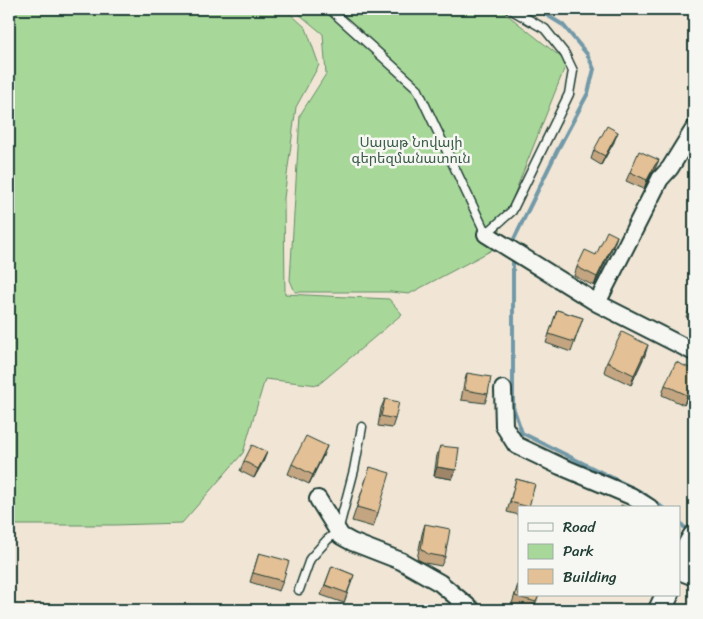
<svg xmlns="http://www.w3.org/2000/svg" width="703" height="619" viewBox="0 0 703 619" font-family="Sriracha,'Noto Sans Armenian',sans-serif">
<rect width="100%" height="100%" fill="#f1e6d6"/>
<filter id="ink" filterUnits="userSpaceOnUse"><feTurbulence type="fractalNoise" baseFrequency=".02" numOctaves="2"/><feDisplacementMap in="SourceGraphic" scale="10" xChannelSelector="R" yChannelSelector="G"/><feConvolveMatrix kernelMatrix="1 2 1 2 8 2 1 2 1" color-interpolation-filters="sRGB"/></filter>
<g filter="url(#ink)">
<path fill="#a8d899" stroke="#648a66" d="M 9,9 L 285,9 L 306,28 L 319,65 L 296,107 L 284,198 L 285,294 L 389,299 L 402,314 L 318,385 L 265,379 L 243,453 L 182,523 L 114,525 L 9,525 Z
M 293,9 L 500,9 L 567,62 L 492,250 L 409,294 L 391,292 L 295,292 L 290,280 L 300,115 L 326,74 L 323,34 Z"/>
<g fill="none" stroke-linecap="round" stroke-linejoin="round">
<path stroke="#7299a8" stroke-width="4" d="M 514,239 L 557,151 L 588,93 L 594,69 L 587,54 L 563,25 L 537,9
M 513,259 L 513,407 L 522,433 L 643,493 L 663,508
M 679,522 L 685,528"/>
<defs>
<path id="lane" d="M 332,9 L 333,12 L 417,88 L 486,234 L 512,211 L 569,94 L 573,71 L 565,54 L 545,29 L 510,9
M 299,590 L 310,559 L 327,540 L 338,531 L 354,470 L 362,427"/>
<path id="street" d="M 486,234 L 597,303 L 694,352
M 597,303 L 660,179 L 670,168 L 694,129
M 503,389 L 504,426 L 516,445 L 560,466 L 631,496 L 650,508
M 318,499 L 341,536 L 352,542 L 401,561 L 440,583 L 472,610
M 679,571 L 694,577"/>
<path id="secondary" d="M 679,566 L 686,551 L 694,537
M 660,610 L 667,595"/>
</defs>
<use href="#lane" stroke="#1f3d34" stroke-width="11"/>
<use href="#street" stroke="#1f3d34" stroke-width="20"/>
<use href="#secondary" stroke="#1f3d34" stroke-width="26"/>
<use href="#lane" stroke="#f6f6f2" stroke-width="8"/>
<use href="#street" stroke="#f6f6f2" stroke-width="16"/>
<use href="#secondary" stroke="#f6f6f2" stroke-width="22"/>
</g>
<path fill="#c4a581" stroke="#1f3d34" d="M 614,142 L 601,165 L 591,159 L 594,150 Z
M 655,169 L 651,174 L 644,189 L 626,181 L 630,172 Z
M 617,236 L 614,244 L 594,286 L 574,276 L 577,267 L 596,255 Z
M 694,298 L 694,321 L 686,317 L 690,307 Z
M 557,310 L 583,318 L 571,352 L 546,343 Z
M 645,355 L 631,385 L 604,372 L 607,362 Z
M 694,370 L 694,382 L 684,405 L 662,395 L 665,385 Z
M 467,373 L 488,394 L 485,403 L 461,400 L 464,383 Z
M 385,399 L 395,419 L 392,428 L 378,426 L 381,408 Z
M 440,446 L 456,470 L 452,479 L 434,476 L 437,455 Z
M 267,452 L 263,462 L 254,478 L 240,471 L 244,461 Z
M 323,456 L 309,484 L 288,474 L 292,464 Z
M 370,467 L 378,513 L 373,527 L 352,521 Z
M 516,479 L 535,484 L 528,508 L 519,508 L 519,515 L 507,512 Z
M 425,524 L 445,557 L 441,566 L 425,563 L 417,559 L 422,534 Z
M 259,553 L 283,581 L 279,591 L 250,582 Z
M 332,566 L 354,575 L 344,603 L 321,595 Z
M 519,581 L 519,595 L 539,595 L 533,610 L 510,610 Z"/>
<path fill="#a08669" stroke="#1f3d34" d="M 618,132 L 614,142 L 601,165 L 605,156 Z
M 659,160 L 655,169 L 651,174 L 644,189 L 647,180 L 655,165 Z
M 617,236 L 614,244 L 594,286 L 597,277 Z
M 648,345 L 645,355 L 631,385 L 634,375 Z
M 694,380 L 694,382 L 684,405 L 687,395 Z
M 327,446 L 323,456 L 309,484 L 313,475 Z
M 267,452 L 263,462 L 254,478 L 258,469 Z
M 437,467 L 456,470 L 452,479 L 434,476 Z"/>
<path fill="#e4c096" stroke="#1f3d34" d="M 607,126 L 618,132 L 605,156 L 594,150 Z
M 639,151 L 659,160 L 655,165 L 647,180 L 630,172 Z
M 607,231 L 617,236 L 597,277 L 577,267 L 585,250 L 596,255 Z
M 694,298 L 694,310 L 690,307 Z
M 557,310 L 583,318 L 574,342 L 549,334 Z
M 622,332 L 648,345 L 634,375 L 607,362 Z
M 676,362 L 694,370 L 694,380 L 687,395 L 665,385 Z
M 467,373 L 491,377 L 488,394 L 465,390 Z
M 385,399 L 399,402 L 395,419 L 381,416 Z
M 306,436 L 327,446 L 313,475 L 292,464 Z
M 252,445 L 267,452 L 258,469 L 244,461 Z
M 440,446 L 459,448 L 456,470 L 437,467 Z
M 370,467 L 390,473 L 378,513 L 357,507 Z
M 516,479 L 535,484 L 529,507 L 510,502 Z
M 621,505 L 628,508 L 620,508 Z
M 425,524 L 450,529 L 445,557 L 428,554 L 421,549 Z
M 259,553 L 289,561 L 283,581 L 253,573 Z
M 332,566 L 354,575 L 347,593 L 325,585 Z
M 519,583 L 519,595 L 539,595 L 536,602 L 515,596 Z
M 178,605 L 202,609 L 202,610 L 178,610 Z"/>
</g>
<g text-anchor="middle" stroke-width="5" stroke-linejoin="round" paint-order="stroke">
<g font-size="14" fill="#3a5c48" stroke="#f6f6f2">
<text x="411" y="147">Սայաթ Նովայի<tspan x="411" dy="16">գերեզմանատուն</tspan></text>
</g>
</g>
<rect width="703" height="619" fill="none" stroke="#f6f6f2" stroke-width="30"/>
<rect x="15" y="15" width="673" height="589" fill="none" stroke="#1f3d34" stroke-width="2" filter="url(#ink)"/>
<rect x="518" y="506" width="162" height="90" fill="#f6f6f2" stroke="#a0aca6"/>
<rect x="528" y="523" width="25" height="8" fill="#f6f6f2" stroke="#a0aca6"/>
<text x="563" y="532" font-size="15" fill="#1f3d34">Road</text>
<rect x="528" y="544" width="25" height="15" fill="#a8d899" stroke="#a0aca6"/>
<text x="563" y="556" font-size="15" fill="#1f3d34">Park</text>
<rect x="528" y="569" width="25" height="15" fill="#e4c096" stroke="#a0aca6"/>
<text x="563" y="582" font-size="15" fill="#1f3d34">Building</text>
</svg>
